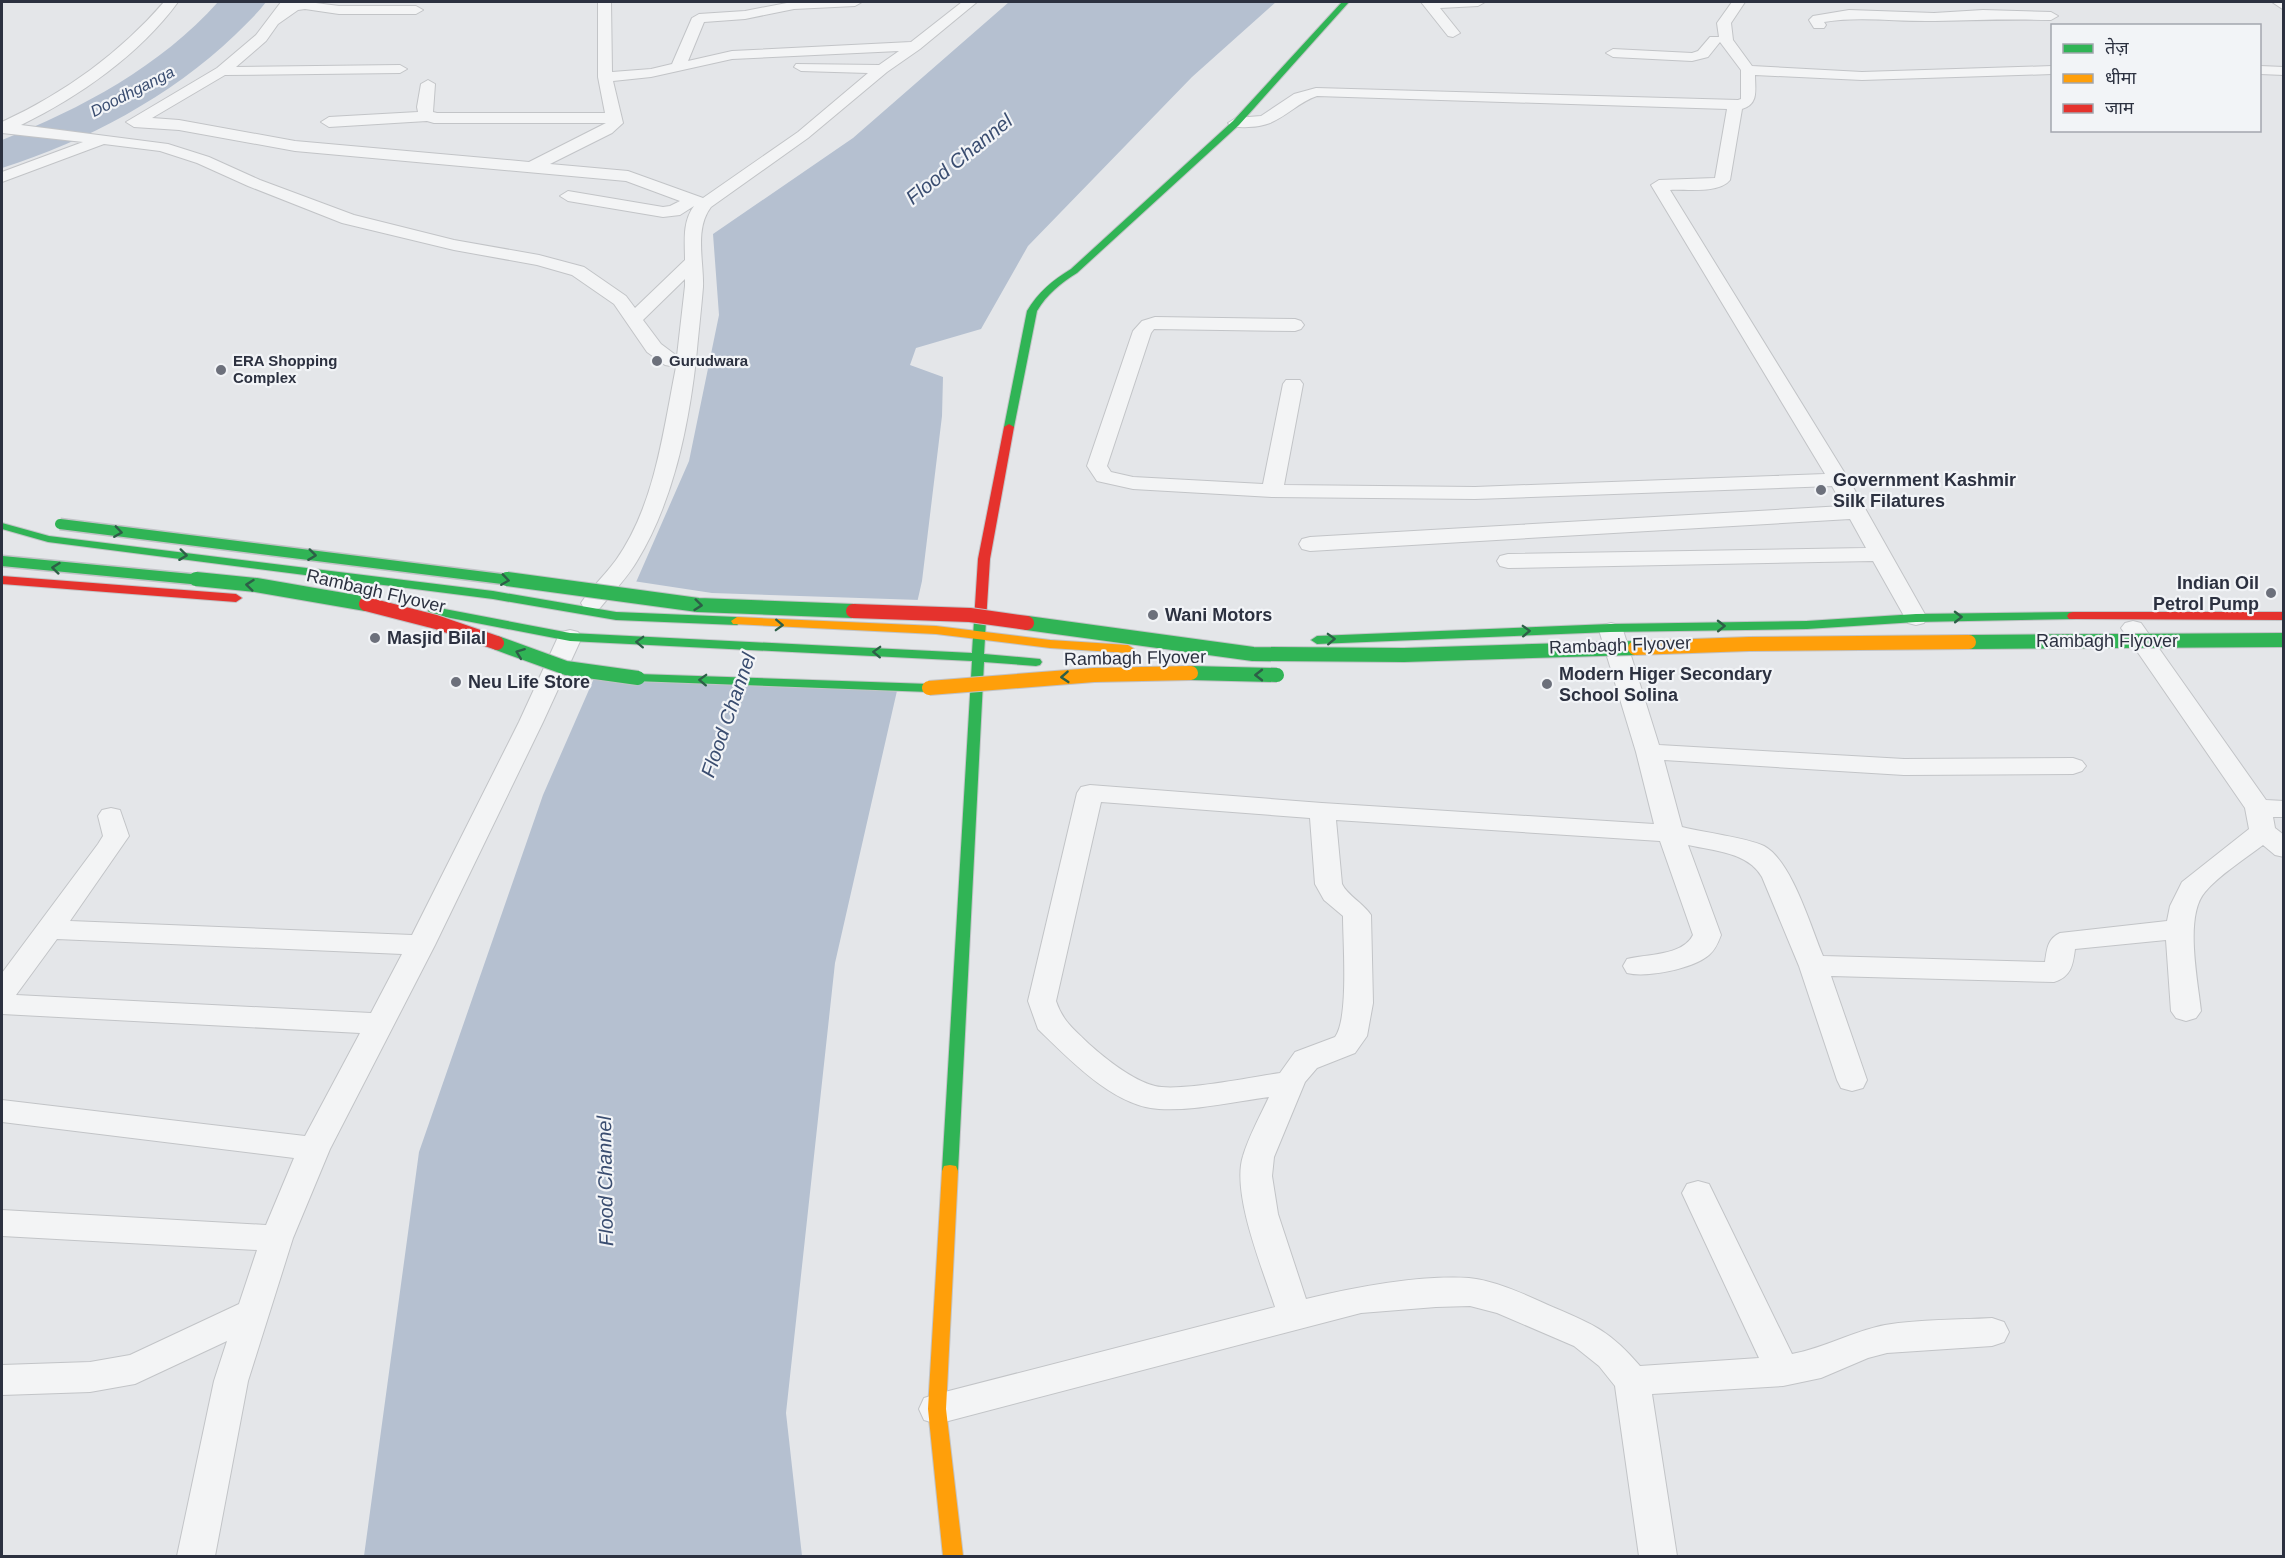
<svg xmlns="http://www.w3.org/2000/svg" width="2285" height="1558" viewBox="0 0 2285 1558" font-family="Arial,'Noto Sans Devanagari',sans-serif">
<rect width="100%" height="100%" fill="#e4e6e9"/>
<path fill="#b5c0d0" d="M 218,2 L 266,2 C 257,14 246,24 235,35 C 170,97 87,141 2,168 L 2,140 C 81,109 161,66 218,2 Z
M 1009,2 L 1276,2 L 1192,77 L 1028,246 L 981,329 L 916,348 L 910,365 L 943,377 L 942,416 L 922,581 L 835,963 L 786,1413 L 802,1556 L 364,1556 L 419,1152 L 543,795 L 689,461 L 719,315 L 713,234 L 853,138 Z"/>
<path fill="#e4e6e9" d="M 633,581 L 712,593 L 920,600 L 900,690 L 592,676 Z"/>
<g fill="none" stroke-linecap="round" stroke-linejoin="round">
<defs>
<path id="street" d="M 164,2 L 178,2 C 140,54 79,97 21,125 L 168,144 L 209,157 L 260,180 L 354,215 L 454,240 L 539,255 L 584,267 L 626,296 L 635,308 L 685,260 C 685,242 682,222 694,206 L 680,215 L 663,217 L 568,201 L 560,196 L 568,191 L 663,207 L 670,206 L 680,201 L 626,181 L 295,151 L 179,130 L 134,127 L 126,122 L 217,68 L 256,35 L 281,2 L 308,2 L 339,6 L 416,6 L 423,10 L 416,14 L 339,14 L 305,9 L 298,10 L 278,24 L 266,41 L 236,67 L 400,65 L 407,69 L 400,73 L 225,75 L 152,118 L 179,120 L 295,141 L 529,162 L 606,123 L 434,123 L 427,121 L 329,127 L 321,122 L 329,117 L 418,112 L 417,107 L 421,84 L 428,80 L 435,84 L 433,112 L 437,113 L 605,113 L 598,77 L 598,2 L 611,2 L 612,72 L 651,69 L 672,64 L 692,18 L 699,14 L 745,11 L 792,2 L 862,2 L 855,6 L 794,9 L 745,19 L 704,22 L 688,61 L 732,51 L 911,42 L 962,2 L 977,2 L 920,49 L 887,72 L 808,138 L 711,207 C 694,229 704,262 703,287 C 701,312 698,336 696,360 C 688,429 673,502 637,561 C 627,578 612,593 600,608 L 592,610 L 584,608 L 581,603 C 591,588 605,575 616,560 C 655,505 663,432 676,367 L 665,365 L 647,352 L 614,304 L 572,275 L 537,265 L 454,250 L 342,223 L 248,186 L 197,163 L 160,151 L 104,144 L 2,182 L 2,172 L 83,142 L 2,133 L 2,122 C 63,94 120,53 164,2 ZM 899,51 L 879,65 L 796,64 L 794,67 L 801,71 L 868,73 L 798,132 L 703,198 L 628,171 L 550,164 L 612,133 L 623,123 L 613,81 L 651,77 L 732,59 ZM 685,279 L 685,286 L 677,356 L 661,344 L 643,320 Z
M 1421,2 L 1485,2 L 1478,6 L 1440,8 L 1460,33 L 1453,37 L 1448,36 Z
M 1732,2 L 1745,2 L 1731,23 L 1733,40 L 1752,66 L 1862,72 L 2052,66 L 2052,74 L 1862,80 L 1755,75 C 1755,90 1759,104 1742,109 L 1730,180 C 1719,194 1686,189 1670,190 L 1849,480 L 1927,618 L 1924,623 L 1916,625 L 1908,623 L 1873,561 L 1508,568 L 1500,566 L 1497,561 L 1500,556 L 1508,554 L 1866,548 L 1850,519 L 1310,551 L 1302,549 L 1299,544 L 1302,539 L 1310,537 L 1843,506 L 1832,486 L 1475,499 L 1272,497 L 1133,489 L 1097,481 L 1087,466 L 1133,331 L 1142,321 L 1155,317 L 1295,319 L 1301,321 L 1304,325 L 1301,329 L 1295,331 L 1154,329 L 1151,333 L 1107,466 L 1111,472 L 1133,477 L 1263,484 L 1283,384 L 1286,380 L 1300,380 L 1303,384 L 1284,485 L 1475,487 L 1825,474 L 1651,185 L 1659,180 L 1715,178 L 1727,109 L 1317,96 C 1299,102 1287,116 1270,123 C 1261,127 1235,130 1228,123 L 1236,118 L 1261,116 L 1294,94 L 1316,88 L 1738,100 L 1741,99 L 1741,70 L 1720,42 L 1708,57 L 1692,61 L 1613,57 L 1606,53 L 1613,49 L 1692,53 L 1698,51 L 1710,37 L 1719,37 L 1717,23 Z
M 2272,2 L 2284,2 L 2284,10 Z
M 1849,10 L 1934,13 L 1983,10 L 2051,12 L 2058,16 L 2051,20 C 2012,19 1974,20 1935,21 C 1898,22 1861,16 1824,22 L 1826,25 L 1824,28 L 1814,28 L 1809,20 L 1813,16 Z
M 2260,66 L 2284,67 L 2284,75 L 2260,74 Z
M 2133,621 L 2141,623 L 2266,800 L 2284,801 L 2284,817 L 2273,817 L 2275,828 L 2284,835 L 2284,857 L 2275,855 L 2263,845 C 2245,859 2219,875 2205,892 C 2184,916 2198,981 2201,1011 L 2196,1018 L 2186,1021 L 2176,1018 L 2171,1011 L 2166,940 L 2075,949 C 2073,965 2071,977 2054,982 L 1831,976 L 1867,1080 L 1863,1088 L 1852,1091 L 1841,1088 L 1837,1080 L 1799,966 L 1762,877 C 1748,852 1714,851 1688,845 L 1721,935 C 1718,943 1715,950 1709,955 C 1693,969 1646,978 1627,973 L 1623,966 L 1627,959 C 1646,954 1683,956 1693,935 L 1660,841 L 1336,820 L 1342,884 C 1347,895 1363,903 1371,915 L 1373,1003 L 1367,1036 L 1355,1053 L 1317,1068 L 1305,1082 L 1274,1157 L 1272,1176 L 1278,1214 L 1306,1299 C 1356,1287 1418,1275 1469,1278 C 1498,1281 1528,1296 1555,1308 C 1595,1325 1611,1332 1640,1366 L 1759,1358 L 1682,1193 L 1687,1184 L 1698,1181 L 1709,1184 L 1792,1354 C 1825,1348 1853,1331 1885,1325 C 1920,1319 1957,1320 1992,1318 L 2004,1322 L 2009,1332 L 2004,1342 L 1992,1346 L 1887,1353 L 1868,1358 L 1821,1378 L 1783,1386 L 1652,1394 L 1677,1556 L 1639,1556 L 1615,1386 L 1599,1366 L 1574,1346 L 1497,1313 L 1470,1306 L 1436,1307 L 1361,1313 L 937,1424 L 924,1420 L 919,1409 L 924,1398 L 937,1394 L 1275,1307 C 1263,1270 1231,1193 1243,1156 C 1249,1136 1260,1116 1269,1097 C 1233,1102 1195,1111 1159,1109 C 1114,1107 1068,1058 1038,1029 L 1028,1001 L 1077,793 L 1081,787 L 1090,785 L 1322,803 L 1654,824 L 1636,752 L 1599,630 L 1603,625 L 1611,623 L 1619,625 L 1623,630 L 1659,745 L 1904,759 L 2073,758 L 2082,761 L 2086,766 L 2082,771 L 2073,774 L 1904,775 L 1664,760 L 1682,827 C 1702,832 1748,838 1764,846 C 1792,861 1811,928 1823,956 L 2045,962 C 2047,950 2047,939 2060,933 L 2167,921 L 2170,906 L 2182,882 L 2249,829 L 2245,808 L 2121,628 L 2125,623 ZM 1101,802 L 1310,818 L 1315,884 L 1324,900 L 1343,916 C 1343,942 1349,1019 1335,1037 L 1295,1052 L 1280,1073 C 1252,1077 1179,1092 1155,1086 C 1132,1080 1107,1060 1089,1044 C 1074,1029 1063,1022 1056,1001 Z
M 570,630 L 578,632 L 582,637 L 543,722 L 435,945 L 330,1149 L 293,1238 L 248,1381 L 215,1556 L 177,1556 L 214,1381 L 227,1341 L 135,1384 L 90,1392 L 2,1395 L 2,1365 L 90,1362 L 130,1355 L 239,1304 L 257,1250 L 2,1236 L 2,1210 L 266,1225 L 294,1158 L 2,1122 L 2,1100 L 305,1136 L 360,1033 L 2,1014 L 2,973 L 98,844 L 103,836 L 98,816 L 102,810 L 111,808 L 120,810 L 129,836 L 70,921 L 412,935 L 519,722 L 558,637 L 562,632 ZM 57,939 L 402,954 L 371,1013 L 16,995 Z"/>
<path id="fast" d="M 1342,2 L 1349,2 L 1239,125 L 1077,273 C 1061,283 1047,294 1037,311 L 1014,427 L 1009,430 L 1005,429 L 1004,427 L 1027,311 C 1038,292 1053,280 1071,269 L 1233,121 Z
M 2,523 L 49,536 L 493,591 L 616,612 L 737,617 L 743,621 L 737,625 L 616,620 L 493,599 L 48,542 L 2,529 Z
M 434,607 L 570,633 L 972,653 L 974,621 L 980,617 L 986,621 L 984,654 L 1040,659 L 1042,662 L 1040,665 L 1036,666 L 984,662 L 958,1171 L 956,1176 L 950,1177 L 944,1176 L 942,1171 L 972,661 L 570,641 L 430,614 L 428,611 L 430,608 Z
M 2073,612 L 2077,613 L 2079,616 L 2077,619 L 1916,622 L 1807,629 L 1610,632 L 1317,644 L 1311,640 L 1317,636 L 1610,624 L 1807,621 L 1916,614 Z
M 638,674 L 929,684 L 935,688 L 929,692 L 634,681 L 632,678 L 634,675 Z"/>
<path id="slow" d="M 737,617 L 936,626 L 1050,640 L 1128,645 L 1134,649 L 1128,653 L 1050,648 L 936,634 L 733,624 L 731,621 Z
M 950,1165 L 956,1166 L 958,1171 L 946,1409 L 963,1556 L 943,1556 L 928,1409 L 942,1171 L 944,1166 Z"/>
<path id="jam" d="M 1009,424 L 1014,427 L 990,559 L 986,621 L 980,625 L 974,621 L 978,559 L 1004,427 Z
M 2,576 L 236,594 L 242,598 L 236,602 L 2,584 Z
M 2073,612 L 2284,612 L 2284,620 L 2069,619 L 2067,616 L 2069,613 Z"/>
</defs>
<use href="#street" stroke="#c2c4c7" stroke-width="2"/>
<use href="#fast" stroke="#c2c4c7" stroke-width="2"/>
<use href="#slow" stroke="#c2c4c7" stroke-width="2"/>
<use href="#jam" stroke="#c2c4c7" stroke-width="2"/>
<use href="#street" fill="#f3f4f5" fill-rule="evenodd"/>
<use href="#fast" fill="#30b455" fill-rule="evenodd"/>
<use href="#slow" fill="#ff9f0a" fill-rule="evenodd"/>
<use href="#jam" fill="#e5322d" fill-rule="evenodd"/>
<defs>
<path id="fast-bridge-far1" d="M 60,524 L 518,581
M 2,561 L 212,581"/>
<path id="fast-bridge" d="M 196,579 L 256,585 L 366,604
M 507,579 L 698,605 L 853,611
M 1027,623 L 1253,654 L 1404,655 L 1635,648
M 1969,642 L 2284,640
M 497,643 L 566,668 L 638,678
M 1191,673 L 1277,675"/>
<path id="slow-bridge" d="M 1635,648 L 1749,644 L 1969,642
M 929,688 L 1094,675 L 1191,673"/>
<path id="jam-bridge" d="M 366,604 L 436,622 L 497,643
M 853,611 L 970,615 L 1027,623"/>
</defs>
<use href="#fast-bridge-far1" stroke="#c1c2c6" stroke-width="13" stroke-linecap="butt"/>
<use href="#fast-bridge" stroke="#c1c2c6" stroke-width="16" stroke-linecap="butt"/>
<use href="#slow-bridge" stroke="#c1c2c6" stroke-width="16" stroke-linecap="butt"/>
<use href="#jam-bridge" stroke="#c1c2c6" stroke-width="16" stroke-linecap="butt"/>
<use href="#fast-bridge-far1" stroke="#30b455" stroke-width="10"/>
<use href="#fast-bridge" stroke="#30b455" stroke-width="14"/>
<use href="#slow-bridge" stroke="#ff9f0a" stroke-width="14"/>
<use href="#jam-bridge" stroke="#e5322d" stroke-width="14"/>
</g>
<defs><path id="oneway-chevron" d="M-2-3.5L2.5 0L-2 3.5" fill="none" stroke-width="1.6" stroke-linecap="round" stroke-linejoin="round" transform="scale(1.5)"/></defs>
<g stroke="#2d5f47">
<use href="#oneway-chevron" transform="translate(118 532) rotate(8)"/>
<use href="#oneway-chevron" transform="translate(183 555) rotate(7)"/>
<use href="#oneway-chevron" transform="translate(312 555) rotate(7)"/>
<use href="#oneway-chevron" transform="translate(56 568) rotate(-174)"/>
<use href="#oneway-chevron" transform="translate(505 580) rotate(8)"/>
<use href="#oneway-chevron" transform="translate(250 585) rotate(-174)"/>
<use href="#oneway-chevron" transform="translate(698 605) rotate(6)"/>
<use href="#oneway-chevron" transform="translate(1958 617) rotate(-1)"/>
<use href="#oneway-chevron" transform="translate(779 625) rotate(2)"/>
<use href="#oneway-chevron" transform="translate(1721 626) rotate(-1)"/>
<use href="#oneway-chevron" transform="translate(1526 631) rotate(-2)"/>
<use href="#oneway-chevron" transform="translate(1331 639) rotate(-2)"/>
<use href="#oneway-chevron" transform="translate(640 642) rotate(-178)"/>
<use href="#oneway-chevron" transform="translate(877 652) rotate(-178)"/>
<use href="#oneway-chevron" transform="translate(520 653) rotate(-159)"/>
<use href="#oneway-chevron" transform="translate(1259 675) rotate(-180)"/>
<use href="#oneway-chevron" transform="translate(1065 677) rotate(176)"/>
<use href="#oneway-chevron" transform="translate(703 680) rotate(-178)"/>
</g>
<g fill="#6c707b" stroke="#f2f4f7" stroke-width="2">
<circle cx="657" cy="361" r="6"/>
<circle cx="221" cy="370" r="6"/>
<circle cx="1821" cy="490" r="6"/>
<circle cx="2271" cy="593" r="6"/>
<circle cx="1153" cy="615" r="6"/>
<circle cx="375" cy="638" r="6"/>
<circle cx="456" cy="682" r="6"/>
<circle cx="1547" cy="684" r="6"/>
</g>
<g text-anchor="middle" stroke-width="4.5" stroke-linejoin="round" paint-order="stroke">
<g font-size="15" font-weight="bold" fill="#2c3140" stroke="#f2f4f7" text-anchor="start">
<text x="233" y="366">ERA Shopping<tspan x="233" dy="17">Complex</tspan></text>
<text x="669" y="366">Gurudwara</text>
</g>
<g font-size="16" font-style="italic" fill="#3a4d70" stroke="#f2f4f7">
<text transform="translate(132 91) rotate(-27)" y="6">Doodhganga</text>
</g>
<g font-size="18" font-weight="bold" fill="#2c3140" stroke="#f2f4f7" text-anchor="start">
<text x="1833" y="486">Government Kashmir<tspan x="1833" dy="21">Silk Filatures</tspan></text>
<text x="2259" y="589" text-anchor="end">Indian Oil<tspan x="2259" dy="21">Petrol Pump</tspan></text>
<text x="1165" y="621">Wani Motors</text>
<text x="387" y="644">Masjid Bilal</text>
<text x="1559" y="680">Modern Higer Secondary<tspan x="1559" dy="21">School Solina</tspan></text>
<text x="468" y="688">Neu Life Store</text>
</g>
<g font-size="18" fill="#2c3140" stroke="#f2f4f7">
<text transform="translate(376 591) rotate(13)" y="6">Rambagh Flyover</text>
<text x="2107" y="647">Rambagh Flyover</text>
<text transform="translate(1620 645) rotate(-2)" y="6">Rambagh Flyover</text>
<text transform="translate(1135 658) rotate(-1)" y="6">Rambagh Flyover</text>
</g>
<g font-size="20" font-style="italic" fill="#3a4d70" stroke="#f2f4f7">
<text transform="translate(959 159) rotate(-39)" y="7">Flood Channel</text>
<text transform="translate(728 715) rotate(-71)" y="7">Flood Channel</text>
<text transform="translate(605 1181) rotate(-91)" y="7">Flood Channel</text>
</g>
</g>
<rect width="2285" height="1558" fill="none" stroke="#2c3140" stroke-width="6"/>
<rect x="2051" y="24" width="210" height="108" fill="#f2f4f7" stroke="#a3a6ae" stroke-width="1.5"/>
<rect x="2063" y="44" width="30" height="9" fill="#30b455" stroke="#a3a6ae" stroke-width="1.5"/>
<text x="2105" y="54" font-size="18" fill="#2c3140">तेज़</text>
<rect x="2063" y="74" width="30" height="9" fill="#ff9f0a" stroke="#a3a6ae" stroke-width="1.5"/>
<text x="2105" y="84" font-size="18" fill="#2c3140">धीमा</text>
<rect x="2063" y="104" width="30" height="9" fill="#e5322d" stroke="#a3a6ae" stroke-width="1.5"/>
<text x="2105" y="114" font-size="18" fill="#2c3140">जाम</text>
</svg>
